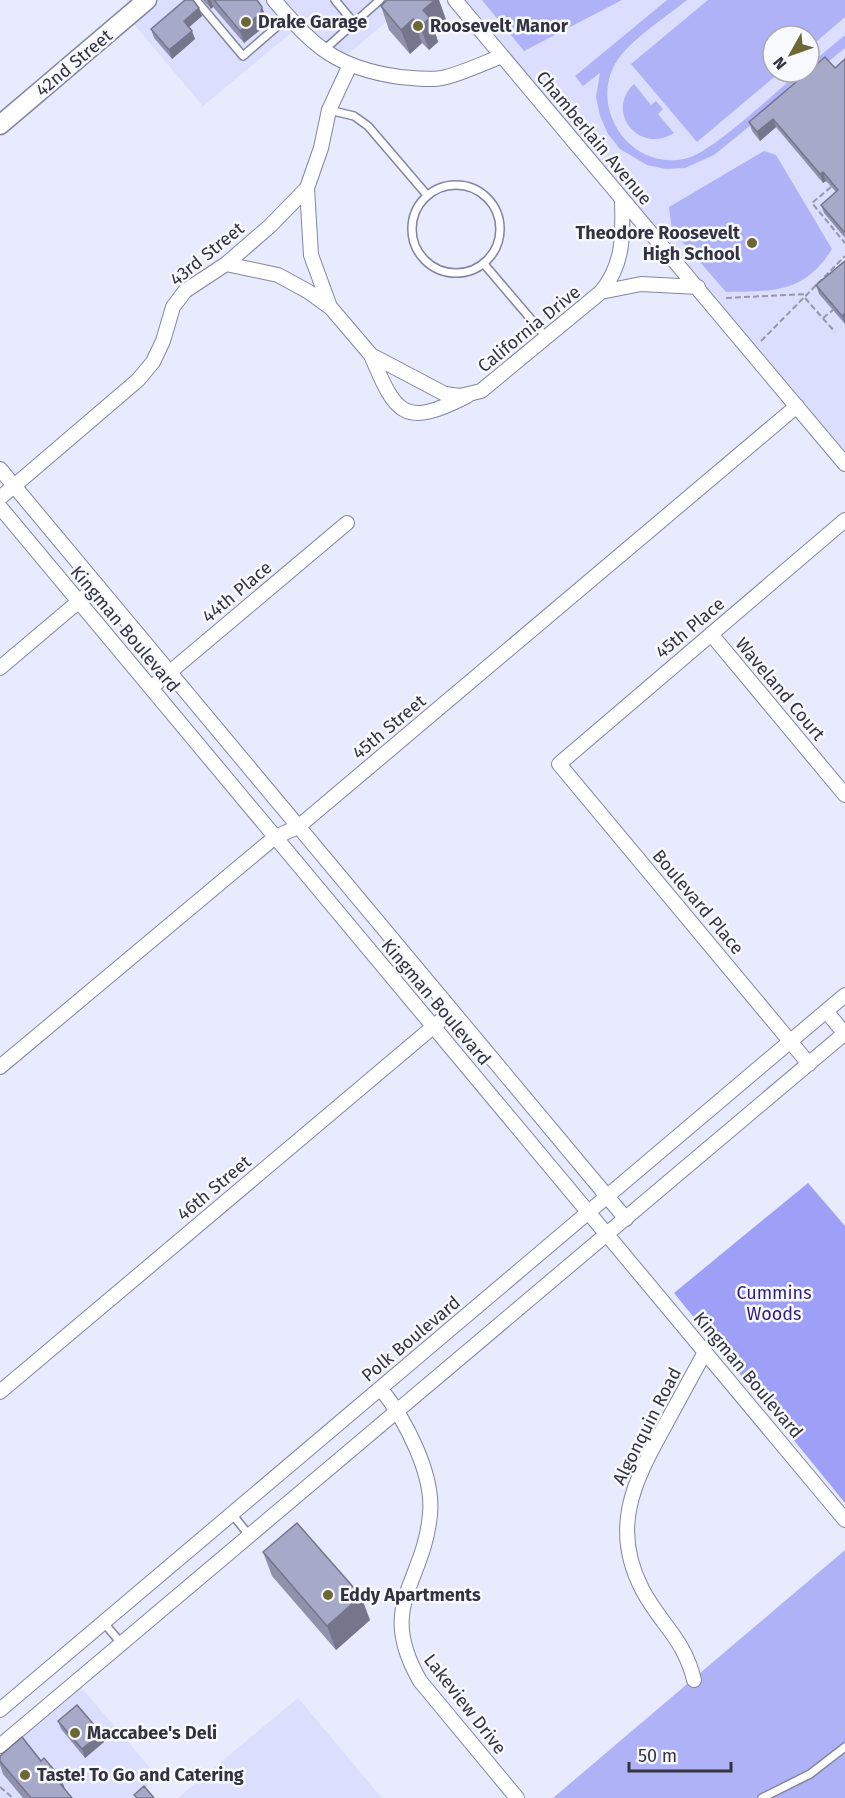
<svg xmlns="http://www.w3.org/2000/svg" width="845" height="1798" viewBox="0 0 845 1798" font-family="'Fira Sans',sans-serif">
<rect width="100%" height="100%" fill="#e8eafe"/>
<path fill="#dcdefd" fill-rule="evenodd" d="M 126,0 L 412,0 L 340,61 L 297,28 L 203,106 L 128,17 L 135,10 Z
M 455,0 L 845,0 L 845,464 ZM 773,36 L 809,36 L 809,72 L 773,72 Z
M 80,1686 L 158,1777 L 133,1798 L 0,1798 L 0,1756 Z
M 298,1698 L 382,1798 L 178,1798 Z"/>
<path fill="#b0b2f8" d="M 482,0 L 622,0 L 524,51 Z
M 667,0 L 687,0 C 666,17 628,41 615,64 C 589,112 633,173 688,158 C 715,150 775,92 800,72 L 809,72 L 809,65 L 845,35 L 845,48 L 714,155 L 685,168 L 666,169 L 647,165 L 620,149 L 608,134 L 600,116 L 596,97 L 600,73 L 583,86 L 575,76 Z
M 708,0 L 845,0 L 845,17 L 809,48 L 809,36 L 773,36 L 773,72 L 780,72 L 697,142 L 631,64 Z
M 634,84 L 651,105 L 656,101 L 663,109 L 658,114 L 674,133 C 640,155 604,112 634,84 Z
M 764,151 L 776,155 L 832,249 C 804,294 772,291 726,292 L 672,230 L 669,207 Z
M 845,1550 L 845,1798 L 553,1798 Z"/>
<path fill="#9e9ff7" d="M 808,1183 L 845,1226 L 845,1503 L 674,1293 Z"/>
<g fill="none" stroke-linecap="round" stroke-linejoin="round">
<defs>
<path id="lane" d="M 196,0 L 243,56 L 288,17
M 354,23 L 380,0
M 324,50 L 354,23 L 335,0
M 329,110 L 354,116 L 368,126 L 427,195
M412 229a44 44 0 1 1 88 0a44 44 0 1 1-88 0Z
M 484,264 L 547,338
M 232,1514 L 249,1535
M 104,1623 L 121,1643
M 762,1798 L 810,1774 L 845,1747"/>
<path id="street" d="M 274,0 C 314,47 336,68 400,77 C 414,78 432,81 446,77 C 465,72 484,63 502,56
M 455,0 L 845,464
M 307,188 L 311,255 L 330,307
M 226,264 L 278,275 L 309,292 L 331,308 L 371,355 L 445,394 L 460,396 L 481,391 L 601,292 L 641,284 L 698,287
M 601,292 C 624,264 623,235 622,200
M 371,355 C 396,415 404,428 467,396
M 0,469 L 626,1219
M 0,498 L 138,380 L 153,362 L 163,341 L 173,307 L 185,291 L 226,264 L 270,226 L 307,188 L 321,148 L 329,110 L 350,65
M 0,507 L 845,1520
M 711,634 L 845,795
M 0,668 L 97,586
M 151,688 L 347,523
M 826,1011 L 845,1034
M 809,1064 L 559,764 L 845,520
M 0,1067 L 275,837 L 298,827 L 797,406
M 381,1389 C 405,1419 434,1474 430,1514 C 424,1584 376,1605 420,1681 L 517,1798
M 0,1392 L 452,1011
M 694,1680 C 684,1638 660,1624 642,1589 C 611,1529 633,1483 663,1429 C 677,1403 691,1378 705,1352
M 0,1710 L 845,995
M 0,1746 L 845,1033"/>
<path id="secondary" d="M 0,125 L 147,0"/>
</defs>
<use href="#lane" stroke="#8385a2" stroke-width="10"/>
<use href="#street" stroke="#8385a2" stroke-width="16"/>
<use href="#secondary" stroke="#8385a2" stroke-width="21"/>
<path stroke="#9697a8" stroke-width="2" stroke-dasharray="6 3" stroke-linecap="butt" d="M 831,187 L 812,203 L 845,243
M 726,298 L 807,294
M 805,298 L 835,332
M 823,318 L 833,310
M 761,341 L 845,256
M 0,1787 L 13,1798"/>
<use href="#lane" stroke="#fff" stroke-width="7"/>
<use href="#street" stroke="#fff" stroke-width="14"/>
<use href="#secondary" stroke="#fff" stroke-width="18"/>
</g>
<path fill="#9091ac" d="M 203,0 L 257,0 L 267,20 L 265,26 L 244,43 L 213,7 L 211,9 Z
M 381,6 L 447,22 L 435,32 L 438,42 L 429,50 L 422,43 L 410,54 L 389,30 Z
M 199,8 L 202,16 L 189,27 L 195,39 L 172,59 L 154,38 L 151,29 Z
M 845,59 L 845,238 L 824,213 L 821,205 L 836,192 L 826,181 L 823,183 L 776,127 L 760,141 L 752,131 L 749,122 L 835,68 Z
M 845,261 L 845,324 L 819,294 L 816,285 Z
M 263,1552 L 370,1620 L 336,1650 L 272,1576 Z
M 58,1721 L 104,1742 L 85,1758 L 61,1729 Z
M 0,1756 L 41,1761 L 61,1778 L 65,1790 L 72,1798 L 23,1798 L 3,1774 L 0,1765 Z"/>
<path fill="#75768c" d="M 207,0 L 211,0 L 213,7 L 211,9 Z
M 435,0 L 439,0 L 447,22 L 435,32 L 438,42 L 429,50 L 420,26 L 423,10 Z
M 262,7 L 267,20 L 265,26 L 244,43 L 240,31 Z
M 199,8 L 202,16 L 187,29 L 184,21 Z
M 413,19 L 422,43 L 410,54 L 401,30 Z
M 192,31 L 195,39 L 172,59 L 169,50 Z
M 773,119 L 776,127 L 760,141 L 757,132 Z
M 823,172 L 826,181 L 823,183 L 820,174 Z
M 845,313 L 845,324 L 842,316 Z
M 361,1596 L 370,1620 L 336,1650 L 327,1626 Z
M 101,1733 L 104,1742 L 85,1758 L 82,1749 Z
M 61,1778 L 67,1795 L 58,1781 Z"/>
<path fill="#a7a9c8" stroke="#75768c" stroke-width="1.5" d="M 185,0 L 193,0 L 199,8 L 184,21 L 192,31 L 169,50 L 151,29 Z
M 214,0 L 257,0 L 262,7 L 261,13 L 240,31 Z
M 387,0 L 435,0 L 423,10 L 430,18 L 420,26 L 413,19 L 401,30 L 381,6 Z
M 825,57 L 835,68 L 845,59 L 845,231 L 844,232 L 821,205 L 838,190 L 823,172 L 820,174 L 773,119 L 757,132 L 749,122 L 808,72 L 809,72 L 809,71 Z
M 845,261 L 845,313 L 842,316 L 816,285 Z
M 297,1523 L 361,1596 L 327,1626 L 263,1552 Z
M 77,1705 L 101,1733 L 82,1749 L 58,1721 Z
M 22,1737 L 41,1761 L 44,1758 L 61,1778 L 58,1781 L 72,1798 L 31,1798 L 0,1761 L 0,1756 Z
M 144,1786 L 154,1798 L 137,1798 L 134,1795 Z"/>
<g fill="#6d6733" stroke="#f8f8ff" stroke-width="2">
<circle cx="246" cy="22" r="6"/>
<circle cx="418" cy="26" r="6"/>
<circle cx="752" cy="243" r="6"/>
<circle cx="328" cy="1595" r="6"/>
<circle cx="75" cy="1733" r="6"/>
<circle cx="25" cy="1775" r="6"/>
</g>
<g text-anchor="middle" stroke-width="5" stroke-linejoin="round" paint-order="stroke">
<g font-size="18" font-weight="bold" fill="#333340" stroke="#f8f8ff" text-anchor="start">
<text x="258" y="28">Drake Garage</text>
<text x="430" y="32">Roosevelt Manor</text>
<text x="740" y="239" text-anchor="end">Theodore Roosevelt<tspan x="740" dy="21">High School</tspan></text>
<text x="340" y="1601">Eddy Apartments</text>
<text x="87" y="1739">Maccabee's Deli</text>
<text x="37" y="1781">Taste! To Go and Catering</text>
</g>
<g font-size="18" fill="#333340" stroke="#f8f8ff">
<text transform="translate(74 63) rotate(-40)" y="6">42nd Street</text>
<text transform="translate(594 138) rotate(50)" y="6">Chamberlain Avenue</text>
<text transform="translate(207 254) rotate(-39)" y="6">43rd Street</text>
<text transform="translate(529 329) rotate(-39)" y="6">California Drive</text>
<text transform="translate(237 592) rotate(-40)" y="6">44th Place</text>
<text transform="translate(690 628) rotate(-40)" y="6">45th Place</text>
<text transform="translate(125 629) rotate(50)" y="6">Kingman Boulevard</text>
<text transform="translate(780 689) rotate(50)" y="6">Waveland Court</text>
<text transform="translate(389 727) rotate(-40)" y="6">45th Street</text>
<text transform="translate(698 902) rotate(50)" y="6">Boulevard Place</text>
<text transform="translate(436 1002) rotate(50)" y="6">Kingman Boulevard</text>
<text transform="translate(214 1188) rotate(-40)" y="6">46th Street</text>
<text transform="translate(411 1339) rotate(-40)" y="6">Polk Boulevard</text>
<text transform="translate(748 1375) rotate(50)" y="6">Kingman Boulevard</text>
<text transform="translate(647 1426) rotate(-63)" y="6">Algonquin Road</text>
<text transform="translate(465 1704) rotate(52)" y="6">Lakeview Drive</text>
</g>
<g font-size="18" fill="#301d80" stroke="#f8f8ff">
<text x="774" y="1299">Cummins<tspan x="774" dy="21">Woods</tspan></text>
</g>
</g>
<g transform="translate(791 54) rotate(230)"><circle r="28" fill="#f8f8ff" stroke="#a9a9b3" stroke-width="1.5"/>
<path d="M0-4.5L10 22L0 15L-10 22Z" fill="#6d6733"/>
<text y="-9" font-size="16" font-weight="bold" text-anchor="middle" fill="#333340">N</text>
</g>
<path d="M629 1762v9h102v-9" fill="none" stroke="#333340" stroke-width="3"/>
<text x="638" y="1762" font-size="18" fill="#333340" stroke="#f8f8ff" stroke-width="4.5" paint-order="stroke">50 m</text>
</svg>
